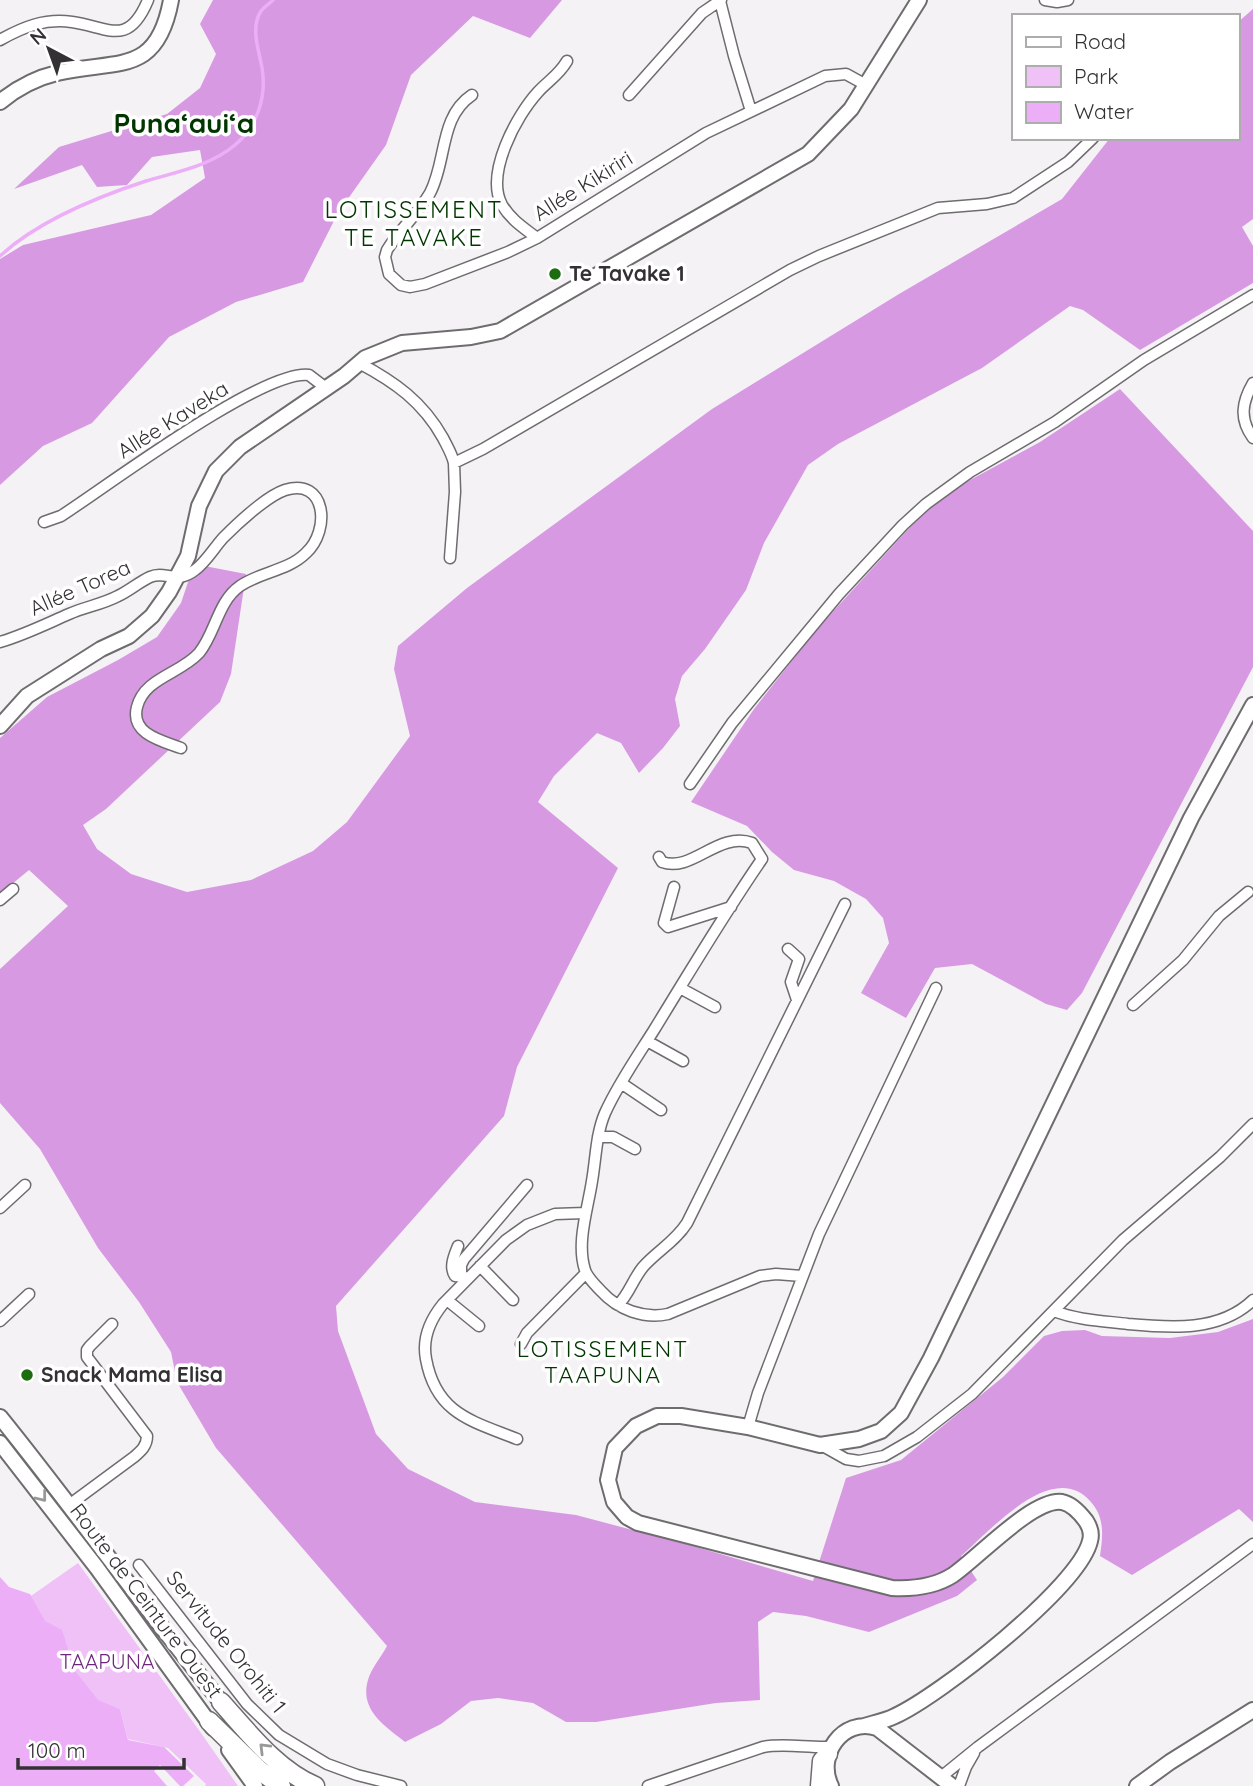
<svg xmlns="http://www.w3.org/2000/svg" width="1253" height="1786" viewBox="0 0 1253 1786" font-family="Quicksand,sans-serif">
<rect width="100%" height="100%" fill="#f5f2f6"/>
<path fill="#efc1f7" d="M 78,1563 L 201,1733 L 238,1786 L 205,1786 L 206,1784 L 168,1748 L 128,1739 L 120,1709 L 83,1695 L 28,1598 Z"/>
<path fill="#d79ae2" d="M 213,0 L 562,0 L 530,38 L 473,16 L 411,75 L 386,145 L 338,213 L 303,282 L 236,302 L 169,337 L 92,423 L 43,446 L 0,485 L 0,259 L 23,245 L 151,215 L 205,178 L 200,150 L 152,157 L 127,185 L 97,187 L 82,165 L 14,189 L 59,147 L 167,114 L 200,88 L 216,54 L 200,24 Z
M 1253,9 L 1253,219 L 1242,227 L 1253,246 L 1253,283 L 1140,350 L 1083,310 L 1070,306 L 982,368 L 838,444 L 808,465 L 764,543 L 746,590 L 705,649 L 682,676 L 675,699 L 680,726 L 663,748 L 639,773 L 621,743 L 597,733 L 554,776 L 538,802 L 618,868 L 517,1067 L 504,1116 L 336,1306 L 338,1331 L 376,1434 L 408,1469 L 475,1502 L 576,1515 L 693,1546 L 813,1581 L 846,1478 L 901,1460 L 1003,1377 L 1044,1336 L 1062,1331 L 1085,1330 L 1102,1336 L 1170,1338 L 1218,1332 L 1253,1319 L 1253,1522 L 1239,1509 L 1132,1575 L 1100,1556 C 1103,1535 1105,1517 1090,1501 C 1052,1459 990,1531 961,1556 L 977,1580 L 957,1596 L 869,1632 L 806,1616 L 773,1612 L 758,1622 L 760,1700 L 716,1703 L 596,1722 L 566,1722 L 533,1703 L 498,1698 L 471,1701 L 441,1724 L 405,1742 C 385,1726 359,1710 368,1680 C 371,1669 381,1657 387,1646 L 216,1448 L 177,1382 L 171,1352 L 139,1302 L 98,1248 L 40,1149 L 0,1103 L 0,969 L 68,906 L 29,870 L 0,894 L 0,738 L 47,697 L 118,660 L 157,637 L 181,603 L 194,564 L 246,574 L 231,674 L 220,702 L 106,809 L 83,825 L 97,849 L 131,874 L 187,892 L 251,880 L 313,851 L 347,822 L 410,736 L 394,669 L 398,646 L 467,588 L 712,409 L 899,294 L 1062,199 L 1110,138 L 1237,138 L 1237,23 Z
M 1120,389 L 1253,531 L 1253,667 L 1082,993 L 1067,1010 L 1046,1004 L 972,964 L 935,968 L 906,1018 L 861,993 L 889,943 L 883,918 L 866,899 L 834,881 L 794,870 L 772,852 L 747,826 L 691,802 L 754,709 L 817,629 L 912,525 L 948,492 L 1040,442 Z"/>
<path fill="#edaef8" d="M 0,1577 L 9,1587 L 30,1594 L 45,1621 L 62,1630 L 75,1671 L 98,1700 L 120,1709 L 128,1740 L 164,1747 L 194,1776 L 183,1786 L 180,1786 L 160,1765 L 154,1771 L 167,1786 L 0,1786 Z"/>
<g fill="none" stroke-linecap="round" stroke-linejoin="round">
<path stroke="#edaef8" stroke-width="3.5" d="M 0,256 C 39,220 97,197 146,181 C 176,172 210,166 235,145 C 257,127 267,96 262,68 C 259,50 250,28 261,11 C 264,7 269,4 273,0"/>
<defs>
<path id="street" d="M 1045,0 L 1057,2 L 1068,0
M 720,1 L 734,56 L 751,111
M 0,40 C 23,27 45,18 72,22 C 108,27 128,48 148,0
M 472,95 C 439,117 447,161 430,193 C 418,214 399,230 387,250 L 385,257 L 389,274 L 401,285 L 410,287 L 425,284 L 508,252 L 537,238 L 706,133 L 825,76 L 846,74 L 866,85
M 629,95 L 702,13 L 721,0
M 537,238 C 524,228 511,220 502,205 C 485,174 516,116 538,92 C 548,81 559,75 567,61
M 359,363 C 395,382 423,402 443,438 C 447,446 452,454 454,463 L 483,449 L 790,270 L 819,256 L 938,208 L 987,204 L 1013,198 L 1068,162 L 1093,138
M 1253,383 C 1242,402 1239,419 1253,438
M 44,522 L 61,516 C 106,487 263,369 309,375 L 326,388
M 450,558 L 455,492 L 454,463
M 0,642 C 24,635 46,624 69,614 C 85,607 103,604 118,596 C 129,591 139,582 150,577 C 166,570 176,585 195,570 C 206,562 214,548 223,538 C 237,524 267,496 285,490 C 326,477 331,530 306,553 C 288,571 260,572 240,586 C 218,601 215,634 199,653 C 180,674 144,678 137,707 C 130,734 162,741 181,748
M 690,784 L 732,723 L 839,594 L 903,525 L 926,504 L 970,472 L 1055,422 L 1144,360 L 1253,295
M 659,857 L 662,862 C 692,873 718,831 752,843 L 762,859 C 724,914 689,973 654,1030 C 637,1057 618,1084 605,1113 C 596,1134 596,1158 592,1181 C 588,1208 576,1243 585,1270 C 587,1277 596,1286 601,1291 C 618,1310 644,1319 668,1314 L 760,1276 L 776,1274 L 802,1276
M 674,887 L 664,923 L 668,927 L 731,907
M 0,900 L 13,889
M 788,949 L 799,959 L 791,982 L 797,1000
M 680,988 L 715,1007
M 1133,1005 L 1183,960 L 1219,916 L 1248,892
M 647,1041 L 683,1061
M 621,1083 L 661,1110
M 598,1137 L 613,1137 L 635,1149
M 0,1208 L 25,1185
M 458,1246 C 454,1256 449,1267 455,1276 L 465,1277
M 480,1266 L 513,1300
M 461,1277 L 461,1265 L 464,1259 L 527,1185
M 447,1300 L 479,1326
M 618,1305 C 629,1294 633,1279 643,1267 C 657,1251 675,1242 687,1223 L 845,904
M 1054,1311 C 1077,1320 1103,1321 1128,1324 C 1171,1328 1220,1332 1253,1300
M 0,1321 L 29,1294
M 521,1344 L 527,1333 L 586,1273
M 748,1427 L 758,1393 L 819,1234 L 936,988
M 517,1439 C 472,1421 436,1414 426,1359 C 422,1338 430,1320 443,1304 L 506,1240 L 527,1225 L 555,1214 L 585,1213
M 821,1445 L 846,1459 L 859,1461 L 884,1456 L 917,1437 L 972,1394 L 1123,1240 L 1220,1157 L 1253,1124
M 69,1505 L 134,1457 C 141,1451 147,1446 147,1436 L 87,1357 L 87,1350 L 90,1346 L 112,1324
M 139,1565 L 247,1704 L 279,1735 L 327,1764 L 357,1775 L 401,1786
M 941,1777 L 978,1747 L 1253,1544
M 648,1786 L 763,1747 C 785,1743 807,1748 830,1747
M 959,1786 L 966,1767 L 974,1753"/>
<path id="secondary" d="M 0,102 C 17,88 36,78 57,73 C 117,59 157,77 171,0
M 0,726 L 27,696 L 101,649 L 129,636 L 152,616 L 169,592 L 188,556 L 199,506 L 216,471 L 240,447 L 344,376 L 365,358 L 402,343 L 471,337 L 500,331 L 808,154 L 851,109 L 919,0
M 864,1726 C 874,1723 885,1721 895,1716 C 939,1696 1079,1587 1090,1541 C 1092,1534 1090,1527 1086,1521 C 1080,1513 1072,1504 1062,1502 C 1033,1498 978,1558 953,1575 C 936,1586 912,1589 892,1588 L 638,1523 L 627,1517 L 614,1502 L 608,1480 L 615,1448 L 636,1426 L 657,1416 L 681,1416 L 748,1427 L 820,1445 L 859,1439 L 881,1431 L 901,1413 L 931,1358 L 1191,818 L 1253,705
M 831,1786 C 816,1756 842,1717 877,1728 L 952,1786
M 1137,1786 L 1170,1762 L 1253,1710"/>
<path id="primary" d="M 0,1417 C 76,1511 145,1609 221,1702
M 0,1443 L 97,1568 L 213,1728
M 229,1750 L 255,1786"/>
<path id="highway" d="M 221,1702 C 248,1732 277,1770 315,1786
M 209,1721 L 259,1770 L 281,1786
M 820,1786 L 822,1761 L 828,1754"/>
</defs>
<use href="#street" stroke="#6f6c6f" stroke-width="13"/>
<use href="#secondary" stroke="#6f6c6f" stroke-width="18"/>
<use href="#primary" stroke="#6f6c6f" stroke-width="18"/>
<use href="#highway" stroke="#6f6c6f" stroke-width="21"/>
<use href="#street" stroke="#fff" stroke-width="10"/>
<use href="#secondary" stroke="#fff" stroke-width="14"/>
<use href="#primary" stroke="#fff" stroke-width="14"/>
<use href="#highway" stroke="#fff" stroke-width="18"/>
</g>
<defs><path id="oneway-chevron" d="M-2-3.5L2.5 0L-2 3.5" fill="none" stroke-width="1.6" stroke-linecap="round" stroke-linejoin="round" transform="scale(1.75)"/></defs>
<g stroke="#999899">
<use href="#oneway-chevron" transform="translate(42 1497) rotate(52)"/>
<use href="#oneway-chevron" transform="translate(264 1748) rotate(-135)"/>
</g>
<g fill="#1d6c0f" stroke="#fff" stroke-width="2.5">
<circle cx="555" cy="274" r="7"/>
<circle cx="27" cy="1375" r="7"/>
</g>
<g text-anchor="middle" stroke-width="7" stroke-linejoin="round" paint-order="stroke">
<g font-size="21" fill="#333133" stroke="#fff">
<text transform="translate(583 186) rotate(-32)" y="7">Allée Kikiriri</text>
<text transform="translate(173 420) rotate(-32)" y="7">Allée Kaveka</text>
<text transform="translate(80 588) rotate(-24)" y="7">Allée Torea</text>
<text transform="translate(146 1601) rotate(53)" y="7">Route de Ceinture Ouest</text>
<text transform="translate(226 1642) rotate(51)" y="7">Servitude Orohiti 1</text>
</g>
<g font-size="21" font-weight="bold" fill="#333133" stroke="#fff" text-anchor="start">
<text x="569" y="281">Te Tavake 1</text>
<text x="41" y="1382">Snack Mama Elisa</text>
</g>
<g font-size="21" fill="#6f267c" stroke="#fff">
<text x="107" y="1669">TAAPUNA</text>
</g>
<g font-size="23" letter-spacing="2" fill="#023600" stroke="#fff">
<text x="603" y="1357">LOTISSEMENT<tspan x="603" dy="26">TAAPUNA</tspan></text>
</g>
<g font-size="24" letter-spacing="2" fill="#023600" stroke="#fff">
<text x="414" y="218">LOTISSEMENT<tspan x="414" dy="28">TE TAVAKE</tspan></text>
</g>
<g font-size="28" font-weight="bold" fill="#023600" stroke="#fff">
<text x="184" y="133">Punaʻauiʻa</text>
</g>
</g>
<rect x="1012" y="14" width="228" height="126" fill="#ffffff" stroke="#adadad" stroke-width="2"/>
<rect x="1026" y="37" width="35" height="10" fill="#ffffff" stroke="#adadad" stroke-width="2"/>
<text x="1074" y="49" font-size="21" fill="#333133">Road</text>
<rect x="1026" y="66" width="35" height="21" fill="#efc1f7" stroke="#adadad" stroke-width="2"/>
<text x="1074" y="84" font-size="21" fill="#333133">Park</text>
<rect x="1026" y="102" width="35" height="21" fill="#edaef8" stroke="#adadad" stroke-width="2"/>
<text x="1074" y="119" font-size="21" fill="#333133">Water</text>
<g transform="translate(49 49) rotate(319)" stroke="#ffffff" stroke-width="5" paint-order="stroke">
<path d="M0-5L12 26L0 18L-12 26Z" fill="#333133"/>
<text y="-10" font-size="19" font-weight="bold" text-anchor="middle" fill="#333133">N</text>
</g>
<path d="M18 1758v10h166v-10" fill="none" stroke="#333133" stroke-width="3.5"/>
<text x="28" y="1758" font-size="21" fill="#333133" stroke="#ffffff" stroke-width="5" paint-order="stroke">100 m</text>
</svg>
